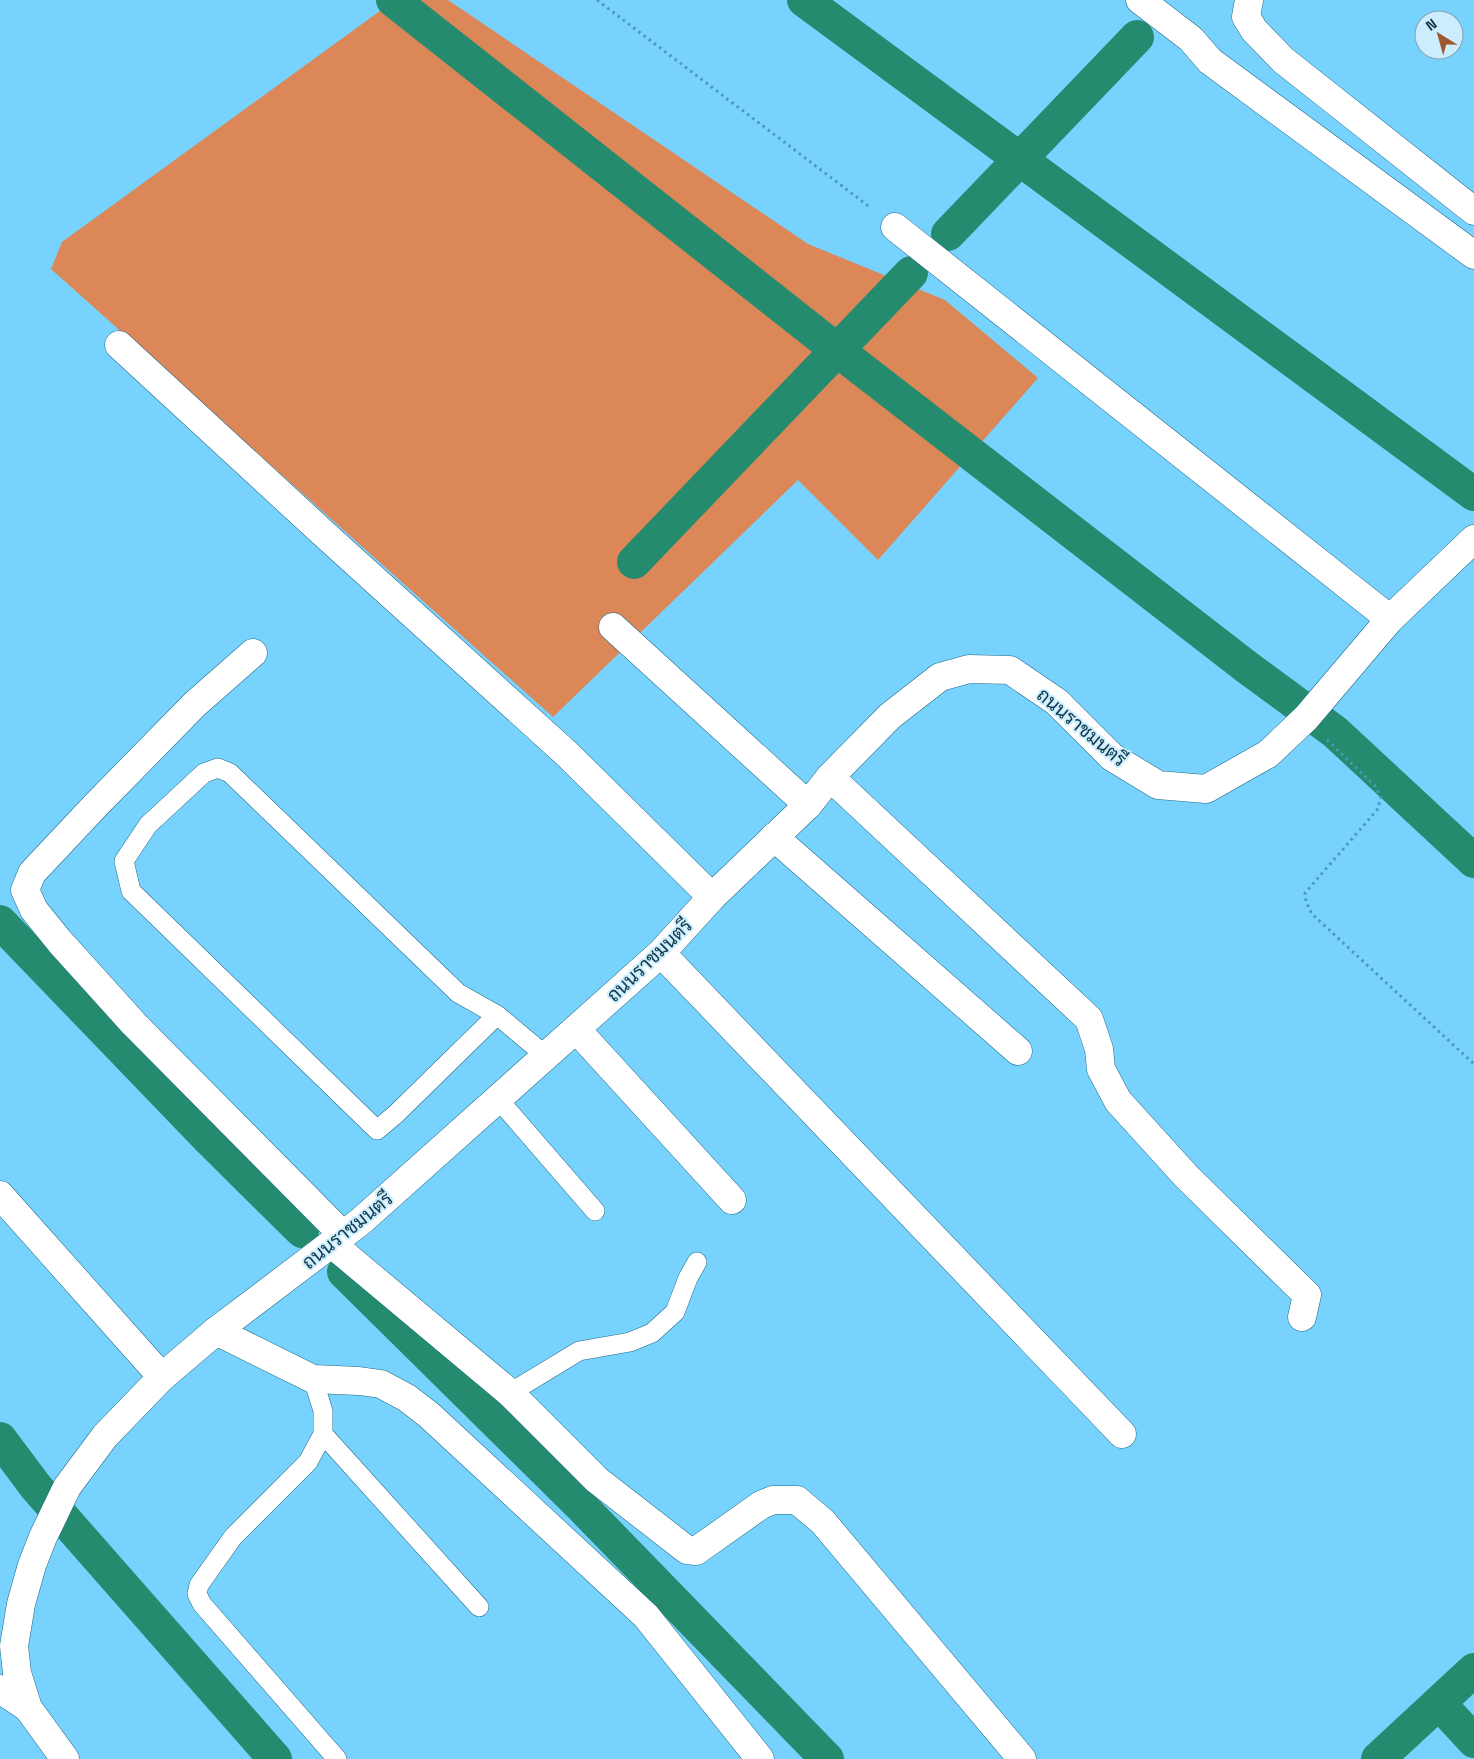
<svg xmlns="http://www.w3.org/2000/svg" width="1474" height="1759" viewBox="0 0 1474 1759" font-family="'Space Grotesk',Sarabun,sans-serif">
<rect width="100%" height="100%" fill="#77d3fe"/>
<path fill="#db8757" d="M 395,0 L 448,0 L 808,244 L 945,300 L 1038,378 L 878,560 L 798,480 L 553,717 L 51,269 L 62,242 Z"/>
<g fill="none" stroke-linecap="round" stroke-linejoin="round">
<path stroke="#258b6f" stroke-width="34" d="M 393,0 L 837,350 L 1248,668 L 1335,732 L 1474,861
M 804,0 L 1474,494
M 948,234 L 1137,37
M 634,562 L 911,273
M 0,922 L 209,1139 L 302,1231
M 344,1272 L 582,1507 L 827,1759
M 0,1439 L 36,1487 L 275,1759
M 1439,1703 L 1474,1741
M 1378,1759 L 1474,1670"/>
<defs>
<path id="lane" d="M 497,1015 L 396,1114 L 377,1130 L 131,891 L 124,861 L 148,825 L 204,773 L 218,768 L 230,773 L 458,993 L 497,1015 L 546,1056
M 498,1099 L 595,1211
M 313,1379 L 323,1411 L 323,1434 L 308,1462 L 233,1537 L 199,1585 L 197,1594 L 202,1604 L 337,1759
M 510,1393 L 579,1351 L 630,1342 L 652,1333 L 675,1312 L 688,1278 L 697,1262
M 323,1434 L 479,1607"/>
<path id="street" d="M 1140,0 L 1191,39 L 1210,61 L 1474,255
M 1249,0 L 1246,17 L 1254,30 L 1283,60 L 1474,211
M 895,227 L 1390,619
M 119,345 L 323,533 L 567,754 L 712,897
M 613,627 L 808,805
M 253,653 L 195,704 L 94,807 L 32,873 L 25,890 L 34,910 L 60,942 L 134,1024 L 343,1235
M 830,777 L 1089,1019 L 1099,1049 L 1101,1069 L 1118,1101 L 1186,1176 L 1307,1295 L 1302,1317
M 774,837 L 1018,1051
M 661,953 L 1122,1434
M 576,1029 L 732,1200
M 0,1195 L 162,1377
M 332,1244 L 510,1393 L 597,1480 L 687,1550 L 696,1551 L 761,1505 L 773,1500 L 797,1500 L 823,1522 L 1022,1759
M 216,1331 L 313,1379 L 359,1381 L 381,1384 L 407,1398 L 429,1415 L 646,1616 L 760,1759
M 0,1689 L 28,1708"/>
<path id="secondary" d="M 65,1759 L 28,1708 L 17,1673 L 14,1646 L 21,1604 L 32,1565 L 43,1537 L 67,1487 L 105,1436 L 162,1377 L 216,1331 L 360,1222 L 661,953 L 712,897 L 808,805 L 830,777 L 890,716 L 940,677 L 969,669 L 1010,670 L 1057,702 L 1112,757 L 1158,785 L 1206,789 L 1268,754 L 1306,718 L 1390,619 L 1474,539"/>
</defs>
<use href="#lane" stroke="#206a88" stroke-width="20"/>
<use href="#street" stroke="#206a88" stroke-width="29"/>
<use href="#secondary" stroke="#206a88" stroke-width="29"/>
<path stroke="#4f97b8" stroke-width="3" stroke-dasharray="2.5 4" stroke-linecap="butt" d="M 597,0 L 871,208
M 1327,740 L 1375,786 L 1381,798 L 1377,810 L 1305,893 L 1306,902 L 1312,914 L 1474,1064"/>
<use href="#lane" stroke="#fff" stroke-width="19"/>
<use href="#street" stroke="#fff" stroke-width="28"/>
<use href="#secondary" stroke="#fff" stroke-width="28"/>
</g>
<g text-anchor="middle" stroke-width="4" stroke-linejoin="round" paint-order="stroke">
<g font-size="19" fill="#0f3748" stroke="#cbedfe">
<text transform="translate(1082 727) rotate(40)" y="7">ถนนราชมนตรี</text>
<text transform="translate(649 960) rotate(-44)" y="7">ถนนราชมนตรี</text>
<text transform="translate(347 1230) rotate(-39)" y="7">ถนนราชมนตรี</text>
</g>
</g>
<g transform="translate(1439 35) rotate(323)"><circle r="24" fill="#cbedfe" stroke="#80a4b5"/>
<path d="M0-4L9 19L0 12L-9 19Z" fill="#9e582e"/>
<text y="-8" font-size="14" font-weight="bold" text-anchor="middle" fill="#0f3748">N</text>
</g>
</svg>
